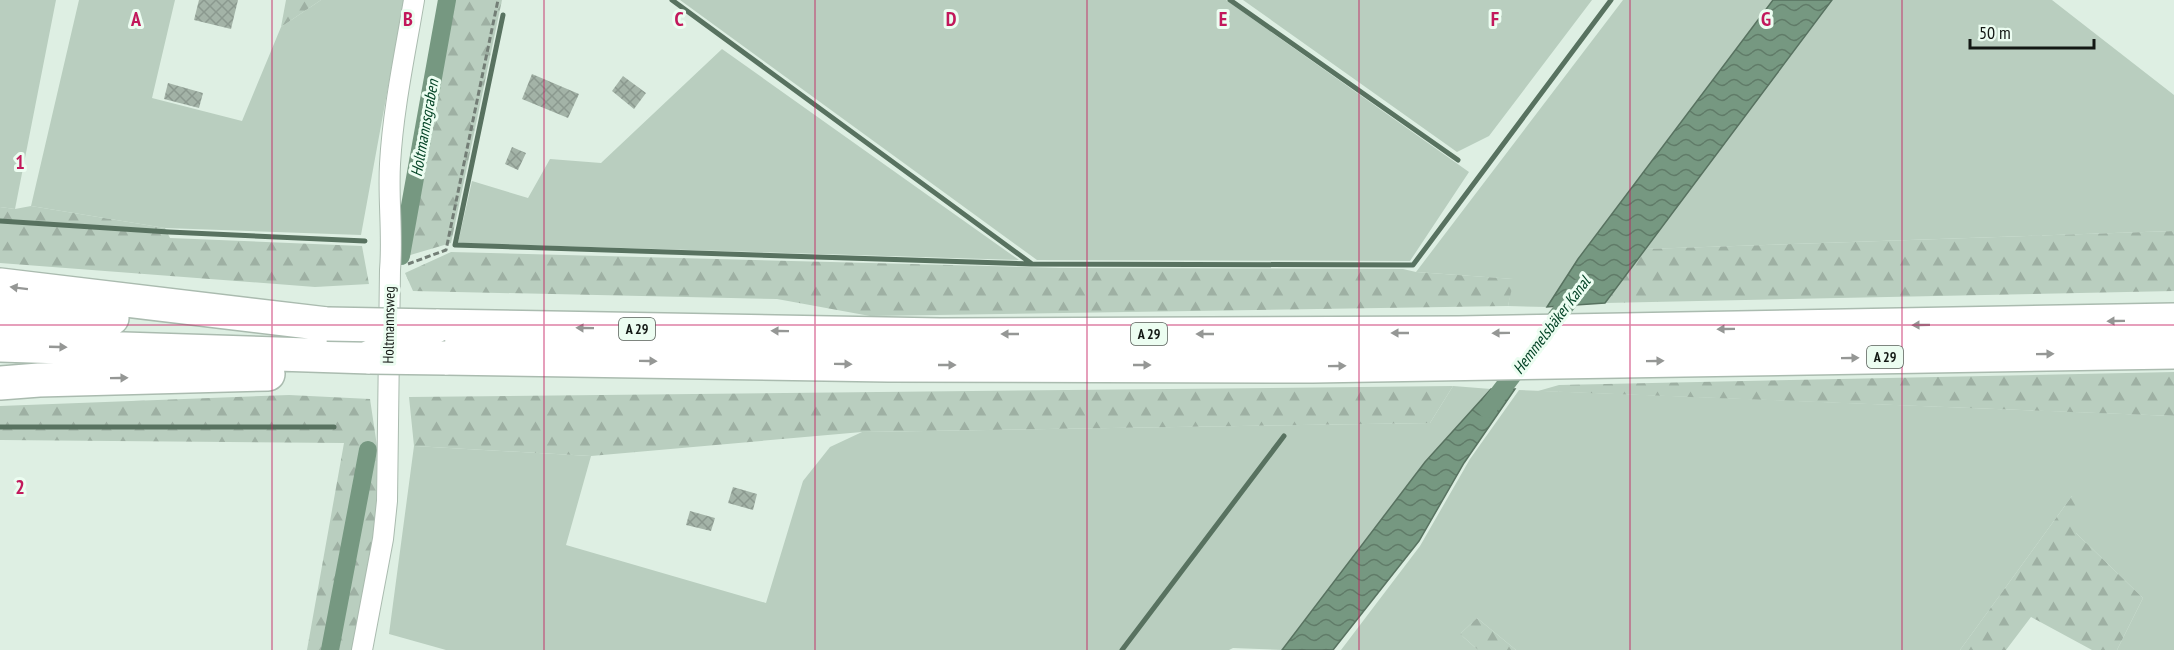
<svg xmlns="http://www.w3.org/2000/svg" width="2174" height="650" viewBox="0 0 2174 650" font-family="'PT Sans Narrow',sans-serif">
<defs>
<pattern id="forest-firs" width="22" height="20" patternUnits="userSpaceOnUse" patternTransform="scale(1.5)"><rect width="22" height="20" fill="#b9cebf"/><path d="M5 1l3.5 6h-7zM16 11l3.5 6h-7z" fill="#9eb0a3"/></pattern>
<pattern id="water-waves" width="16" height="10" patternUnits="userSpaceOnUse" patternTransform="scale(1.5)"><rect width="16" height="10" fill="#769881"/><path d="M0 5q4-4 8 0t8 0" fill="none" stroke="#607b68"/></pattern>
<pattern id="building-cross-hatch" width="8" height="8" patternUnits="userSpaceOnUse" patternTransform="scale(1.5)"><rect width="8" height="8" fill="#a3b3a7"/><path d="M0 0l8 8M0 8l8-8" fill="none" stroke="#8b998f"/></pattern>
</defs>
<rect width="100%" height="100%" fill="#deefe3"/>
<path fill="#b9cebf" d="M 0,0 L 56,0 L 15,209 L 0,207 Z
M 79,0 L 175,0 L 152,98 L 242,121 L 281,27 L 321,0 L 404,0 L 361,235 L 165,228 L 31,206 Z
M 680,0 L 1226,0 L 1469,172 L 1410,261 L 1037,260 Z
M 1243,0 L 1592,0 L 1489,136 L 1457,152 Z
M 1623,0 L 1773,0 L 1578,259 L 1547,307 L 1508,306 L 1513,279 L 1416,272 Z
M 1832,0 L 2052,0 L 2174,95 L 2174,231 L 1645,249 Z
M 722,49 L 1019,260 L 458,243 L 472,181 L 528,198 L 550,159 L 601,163 Z
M 1453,386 L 1491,389 L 1425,462 L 1282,650 L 1233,648 L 1229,650 L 446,650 L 389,634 L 414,446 L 591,456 L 566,545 L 766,603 L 803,481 L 830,447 L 862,432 L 1430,423 Z
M 1519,390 L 2174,416 L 2174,650 L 2117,650 L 2143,598 L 2076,533 L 2072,496 L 1960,650 L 1516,650 L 1477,618 L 1460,634 L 1478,650 L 1341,650 L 1420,546 L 1470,459 Z"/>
<path fill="url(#forest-firs)" d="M 286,0 L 321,0 L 281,27 Z
M 454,0 L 502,0 L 451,243 L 407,256 Z
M 31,206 L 165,228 L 170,238 L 362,246 L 369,284 L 315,287 L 0,263 L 0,207 L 15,209 Z
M 2174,231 L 2174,291 L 1605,303 L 1645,249 Z
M 451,252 L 1061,268 L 1403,269 L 1416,272 L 1514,279 L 1508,306 L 870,316 L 777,299 L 413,291 L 405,273 Z
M 2174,372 L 2174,416 L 1538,391 L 1559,385 Z
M 1453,386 L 1430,423 L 862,432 L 591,456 L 414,446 L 409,397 Z
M 289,395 L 370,399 L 377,446 L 376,529 L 354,650 L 307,650 L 344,443 L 0,440 L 0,406 Z
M 2072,496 L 2084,511 L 2076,533 L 2143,598 L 2117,650 L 2092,650 L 2031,617 L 2006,650 L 1960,650 Z
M 1477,618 L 1516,650 L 1478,650 L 1460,634 Z"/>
<path fill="url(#water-waves)" stroke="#587260" stroke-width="1.5" d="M 1773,0 L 1832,0 L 1605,303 L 1547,307 L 1578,259 Z
M 1491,389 L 1515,389 L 1464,463 L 1419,541 L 1333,650 L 1282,650 L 1425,462 Z"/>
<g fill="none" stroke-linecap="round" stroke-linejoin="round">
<path stroke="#587260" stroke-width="5" d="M 672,0 L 1032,264 L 1413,265 L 1611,0
M 1230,0 L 1458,160
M 503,15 L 455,245 L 1031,264
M 0,221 L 169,232 L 365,241
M 0,427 L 334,427
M 1122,650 L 1284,436"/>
<path stroke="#769881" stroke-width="18" d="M 401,256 L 447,0
M 1545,332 L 1579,288
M 1487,409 L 1525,359
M 330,650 L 368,450"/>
</g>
<path fill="url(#building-cross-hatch)" d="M 199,0 L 238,0 L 231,29 L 194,20 Z
M 532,74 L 579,94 L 568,118 L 522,99 Z
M 623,76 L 646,93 L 634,109 L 612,91 Z
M 168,83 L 203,93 L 199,108 L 164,99 Z
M 512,147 L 526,153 L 518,170 L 505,164 Z
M 733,487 L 757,494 L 753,510 L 728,503 Z
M 690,511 L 715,518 L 711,531 L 686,525 Z"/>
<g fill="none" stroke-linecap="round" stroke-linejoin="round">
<defs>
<path id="street" d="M 362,650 L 383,539 L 387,501 L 390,270 C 393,235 388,200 390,164 C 393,109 405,54 414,0"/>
<path id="highway" d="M 0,285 L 327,324
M 0,315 L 112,318
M 436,326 L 940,335 L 1459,333 L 2174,320
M 0,345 L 370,357
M 445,358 L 888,365 L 1313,366 L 2174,352
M 0,383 L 39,380 L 268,374"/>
</defs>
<use href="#street" stroke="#aabbaf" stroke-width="22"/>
<use href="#highway" stroke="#aabbaf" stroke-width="36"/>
<path stroke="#737e76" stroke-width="3" stroke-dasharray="6 3" stroke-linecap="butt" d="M 408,264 L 446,250 L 498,0"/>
<use href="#street" stroke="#fff" stroke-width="20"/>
<use href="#highway" stroke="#fff" stroke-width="33"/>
<defs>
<path id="highway-bridge" d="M 327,324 L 436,326
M 370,357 L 445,358"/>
</defs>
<use href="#highway-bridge" stroke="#aabbaf" stroke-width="36" stroke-linecap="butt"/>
<use href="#highway-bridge" stroke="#fff" stroke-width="33"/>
</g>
<defs><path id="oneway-solid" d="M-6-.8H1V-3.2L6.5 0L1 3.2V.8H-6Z" transform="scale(1.5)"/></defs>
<g fill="#959795">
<use href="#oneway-solid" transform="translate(19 288) rotate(-173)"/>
<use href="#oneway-solid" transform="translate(2116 321) rotate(179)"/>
<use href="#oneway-solid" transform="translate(1921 325) rotate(179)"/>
<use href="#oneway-solid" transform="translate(585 328) rotate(-179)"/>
<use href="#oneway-solid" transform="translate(1726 329) rotate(179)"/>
<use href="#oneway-solid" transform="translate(780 331) rotate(-179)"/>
<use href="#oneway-solid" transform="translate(1400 333) rotate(-180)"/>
<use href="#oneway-solid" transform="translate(1501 333) rotate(179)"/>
<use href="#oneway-solid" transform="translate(1010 334) rotate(180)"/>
<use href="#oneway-solid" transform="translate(1205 334) rotate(180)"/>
<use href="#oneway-solid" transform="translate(58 347) rotate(2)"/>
<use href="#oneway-solid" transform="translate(2045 354) rotate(-1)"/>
<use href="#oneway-solid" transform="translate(1850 358) rotate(-1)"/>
<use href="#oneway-solid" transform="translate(648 361) rotate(1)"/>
<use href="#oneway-solid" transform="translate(1655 361) rotate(-1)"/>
<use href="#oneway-solid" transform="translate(843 364) rotate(1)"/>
<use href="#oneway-solid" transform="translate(947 365)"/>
<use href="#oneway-solid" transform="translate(1142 365)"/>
<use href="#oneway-solid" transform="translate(1337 366) rotate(-1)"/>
<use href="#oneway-solid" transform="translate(119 378) rotate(-1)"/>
</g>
<path fill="none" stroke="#c2185b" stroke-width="1.5" stroke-opacity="0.55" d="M 272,0 L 272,650M 544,0 L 544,650M 815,0 L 815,650M 1087,0 L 1087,650M 1359,0 L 1359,650M 1630,0 L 1630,650M 1902,0 L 1902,650M 0,325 L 2174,325"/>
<g text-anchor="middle" stroke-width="6" stroke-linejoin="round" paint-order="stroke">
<g fill="#ecfdf1" stroke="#545d56" stroke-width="1.5">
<rect x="619" y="318" width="36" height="22" rx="4.5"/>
<rect x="1131" y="323" width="36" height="22" rx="4.5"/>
<rect x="1867" y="346" width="36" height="22" rx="4.5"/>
</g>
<g font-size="14" font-weight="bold" fill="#131814">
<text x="637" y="334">A 29</text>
<text x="1149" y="339">A 29</text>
<text x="1885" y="362">A 29</text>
</g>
<g font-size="15" fill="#131814" stroke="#ecfdf1">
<text transform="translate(389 325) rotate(-89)" y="5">Holtmannsweg</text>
</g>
<g font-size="16" font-style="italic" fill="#034325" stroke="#ecfdf1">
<text transform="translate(424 128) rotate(-80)" y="6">Holtmannsgraben</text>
<text transform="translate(1551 325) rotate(-53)" y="6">Hemmelsbäker Kanal</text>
</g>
</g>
<g font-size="20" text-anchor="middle" font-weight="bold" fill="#c2185b" stroke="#ecfdf1" stroke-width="6" stroke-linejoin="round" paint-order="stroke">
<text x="136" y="26">A</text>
<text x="408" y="26">B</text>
<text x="679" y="26">C</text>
<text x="951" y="26">D</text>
<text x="1223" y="26">E</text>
<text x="1495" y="26">F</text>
<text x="1766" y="26">G</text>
<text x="20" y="169">1</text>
<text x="20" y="494">2</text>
</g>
<path d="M1970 39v9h124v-9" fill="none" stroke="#131814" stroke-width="3"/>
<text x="1979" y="39" font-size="18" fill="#131814" stroke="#ecfdf1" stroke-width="4.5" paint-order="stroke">50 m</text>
</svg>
